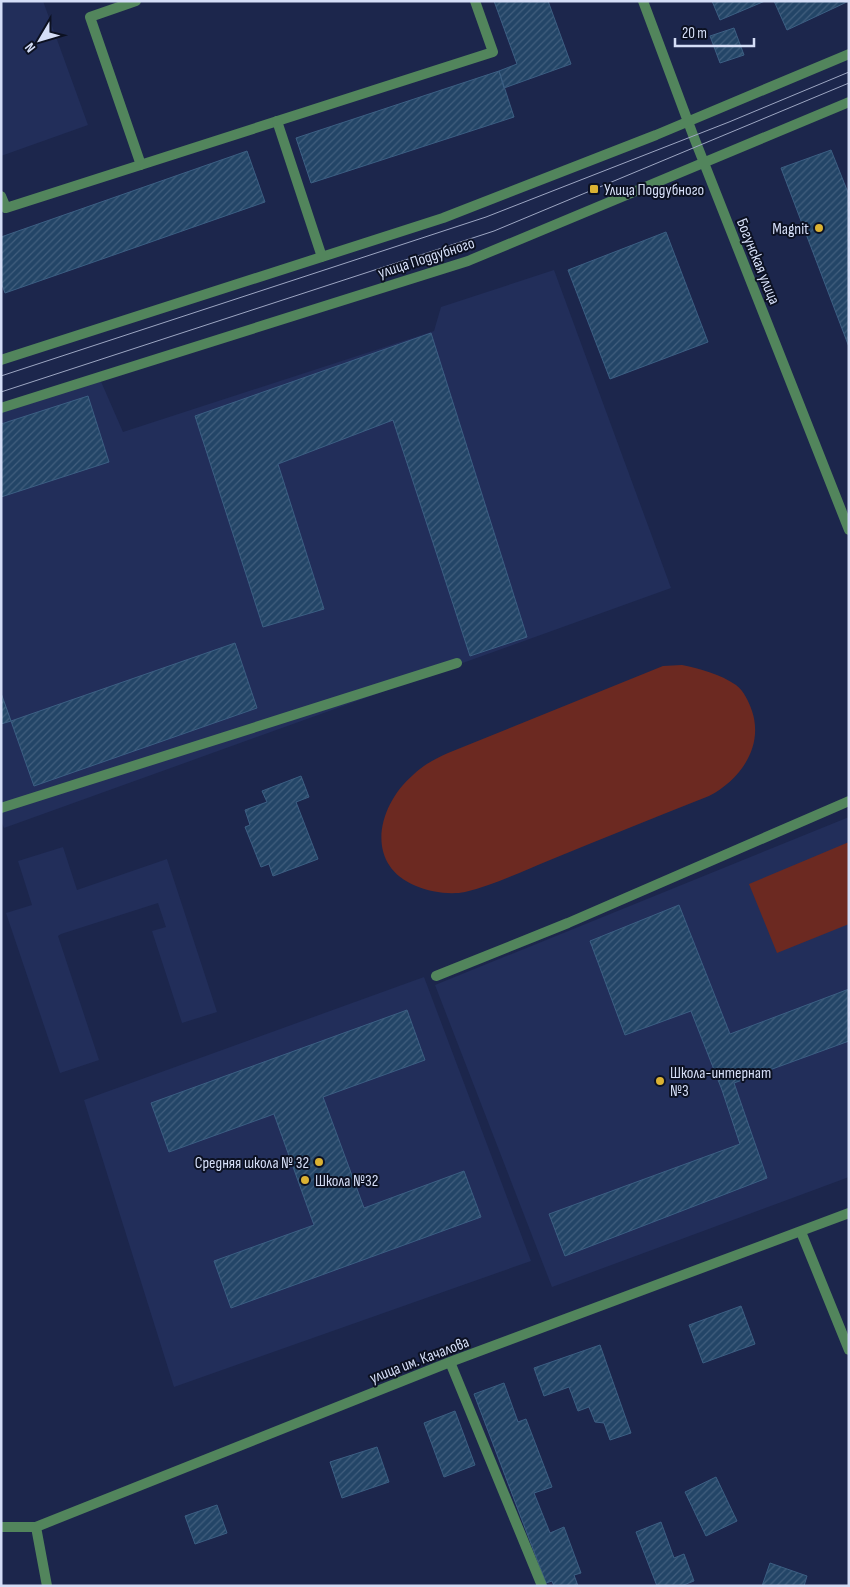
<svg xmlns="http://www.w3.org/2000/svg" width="850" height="1587" viewBox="0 0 850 1587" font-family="'Sofia Sans Condensed',sans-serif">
<defs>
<pattern id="building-hatch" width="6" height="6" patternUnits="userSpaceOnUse" patternTransform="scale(1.25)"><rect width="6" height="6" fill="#234567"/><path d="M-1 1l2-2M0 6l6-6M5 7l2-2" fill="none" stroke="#425f7e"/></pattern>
</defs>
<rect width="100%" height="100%" fill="#1c264c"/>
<path fill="#222e5a" d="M 1,1 L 43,1 L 88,125 L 1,156 Z
M 554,270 L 671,588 L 4,828 L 1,821 L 1,412 L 99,377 L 123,432 L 434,331 L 441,307 Z
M 849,817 L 849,1177 L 552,1287 L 435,985 Z
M 63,847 L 77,890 L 167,859 L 217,1012 L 182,1023 L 152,931 L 166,927 L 158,903 L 61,934 L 58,936 L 99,1060 L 60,1073 L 6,913 L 32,905 L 18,861 Z
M 424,977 L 531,1261 L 174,1387 L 84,1100 Z"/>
<path fill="#6c2921" d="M 682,665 C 701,669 720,674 736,685 C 744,691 749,702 752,711 C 764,747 740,780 709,796 C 656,817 603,838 550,860 C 523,871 494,885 465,892 C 450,895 430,892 416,886 C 364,865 377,806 413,775 C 423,765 435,759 448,753 L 663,666 Z
M 849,842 L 849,924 L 777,953 L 749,884 Z"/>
<path fill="url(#building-hatch)" stroke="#3c5f83" d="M 494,1 L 548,1 L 571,64 L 504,88 L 499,71 L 517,64 Z
M 712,1 L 765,1 L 720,20 Z
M 774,1 L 849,1 L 787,30 Z
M 734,28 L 744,55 L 720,63 L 710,36 Z
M 499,71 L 514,117 L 311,183 L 296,138 Z
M 831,150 L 849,195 L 849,347 L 781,168 Z
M 247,151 L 265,202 L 5,293 L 1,282 L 1,237 Z
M 666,232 L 708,342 L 610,379 L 568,270 Z
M 431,333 L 527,637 L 470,656 L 393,420 L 278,464 L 324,609 L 263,627 L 195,416 Z
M 88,396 L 109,462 L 1,497 L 1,424 Z
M 235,643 L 257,708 L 34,786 L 11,721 Z
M 1,693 L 11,721 L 1,724 Z
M 301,776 L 309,797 L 296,802 L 318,859 L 273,876 L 269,864 L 261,867 L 245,827 L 250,825 L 245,810 L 267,802 L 262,791 Z
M 679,905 L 730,1034 L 849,989 L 849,1041 L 734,1083 L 767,1178 L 565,1256 L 549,1214 L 740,1144 L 722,1090 L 691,1011 L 625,1035 L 590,941 Z
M 407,1010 L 425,1060 L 323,1097 L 364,1208 L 464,1171 L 481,1217 L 231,1308 L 214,1261 L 314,1225 L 274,1114 L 169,1152 L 151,1103 Z
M 741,1306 L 755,1344 L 703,1363 L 689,1325 Z
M 600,1345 L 631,1433 L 610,1440 L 604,1423 L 595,1422 L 589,1407 L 578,1411 L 569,1387 L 544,1396 L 534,1368 Z
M 504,1383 L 518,1422 L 526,1419 L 552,1487 L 534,1493 L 550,1533 L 564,1527 L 581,1573 L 574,1575 L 578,1586 L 554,1586 L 552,1581 L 546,1583 L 474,1394 Z
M 455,1411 L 475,1465 L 444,1477 L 424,1423 Z
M 377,1447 L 389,1482 L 342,1498 L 330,1462 Z
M 716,1477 L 737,1521 L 706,1536 L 685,1492 Z
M 217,1505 L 227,1533 L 195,1544 L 185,1516 Z
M 661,1522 L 674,1558 L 684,1554 L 694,1581 L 681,1586 L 657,1586 L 636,1532 Z
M 770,1563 L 807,1576 L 804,1586 L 762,1586 Z"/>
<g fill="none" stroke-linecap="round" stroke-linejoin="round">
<path stroke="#52855c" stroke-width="10" d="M 136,1 L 90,17 L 141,165
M 1,196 L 6,208 L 493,52 L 475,1
M 1,808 L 457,663
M 436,976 L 568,923 L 849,801"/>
<path stroke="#52855c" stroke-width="10" d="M 643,1 L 693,135 L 849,530
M 277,121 L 322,257
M 1,360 L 443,218 L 656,135 L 849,54
M 1,408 L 468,261 L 849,102
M 801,1232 L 849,1350
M 450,1362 L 542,1586
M 1,1527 L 36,1527 L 450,1362 L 849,1213
M 36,1527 L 47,1586"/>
<path stroke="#9da6c3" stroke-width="1" d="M 1,376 L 486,217 L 729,122 L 849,72
M 1,392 L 494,231 L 849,83"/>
</g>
<g fill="#dbb233" stroke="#0c1122" stroke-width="2">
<rect x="589" y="184" width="10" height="10" rx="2.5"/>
<circle cx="819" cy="228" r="5"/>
<circle cx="660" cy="1081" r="5"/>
<circle cx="319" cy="1162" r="5"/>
<circle cx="305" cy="1180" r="5"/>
</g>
<g text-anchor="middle" stroke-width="4" stroke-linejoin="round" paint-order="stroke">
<g font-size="16" fill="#d5def7" stroke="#0c1122" text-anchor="start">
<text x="604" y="195">Улица Поддубного</text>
<text x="809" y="234" text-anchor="end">Magnit</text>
<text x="670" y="1078">Школа-интернат<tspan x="670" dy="18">№3</tspan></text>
<text x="309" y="1168" text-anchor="end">Средняя школа № 32</text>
<text x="315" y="1186">Школа №32</text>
</g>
<g font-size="16" fill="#d5def7" stroke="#0c1122">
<text transform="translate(426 257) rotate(-18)" y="6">улица Поддубного</text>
<text transform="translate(759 261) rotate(68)" y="6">Богунская улица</text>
<text transform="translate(419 1359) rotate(-21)" y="6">улица им. Качалова</text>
</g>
</g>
<rect width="850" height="1587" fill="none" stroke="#d5def7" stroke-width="5"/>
<g transform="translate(40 40) rotate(232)" stroke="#0c1122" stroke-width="4" paint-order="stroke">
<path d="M0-4L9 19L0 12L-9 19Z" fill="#d5def7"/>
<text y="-8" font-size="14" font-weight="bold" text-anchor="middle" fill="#d5def7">N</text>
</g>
<path d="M675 38v8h79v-8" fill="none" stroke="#d5def7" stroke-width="2.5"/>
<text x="682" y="38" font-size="15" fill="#d5def7" stroke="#0c1122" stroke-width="4" paint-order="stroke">20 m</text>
</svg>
